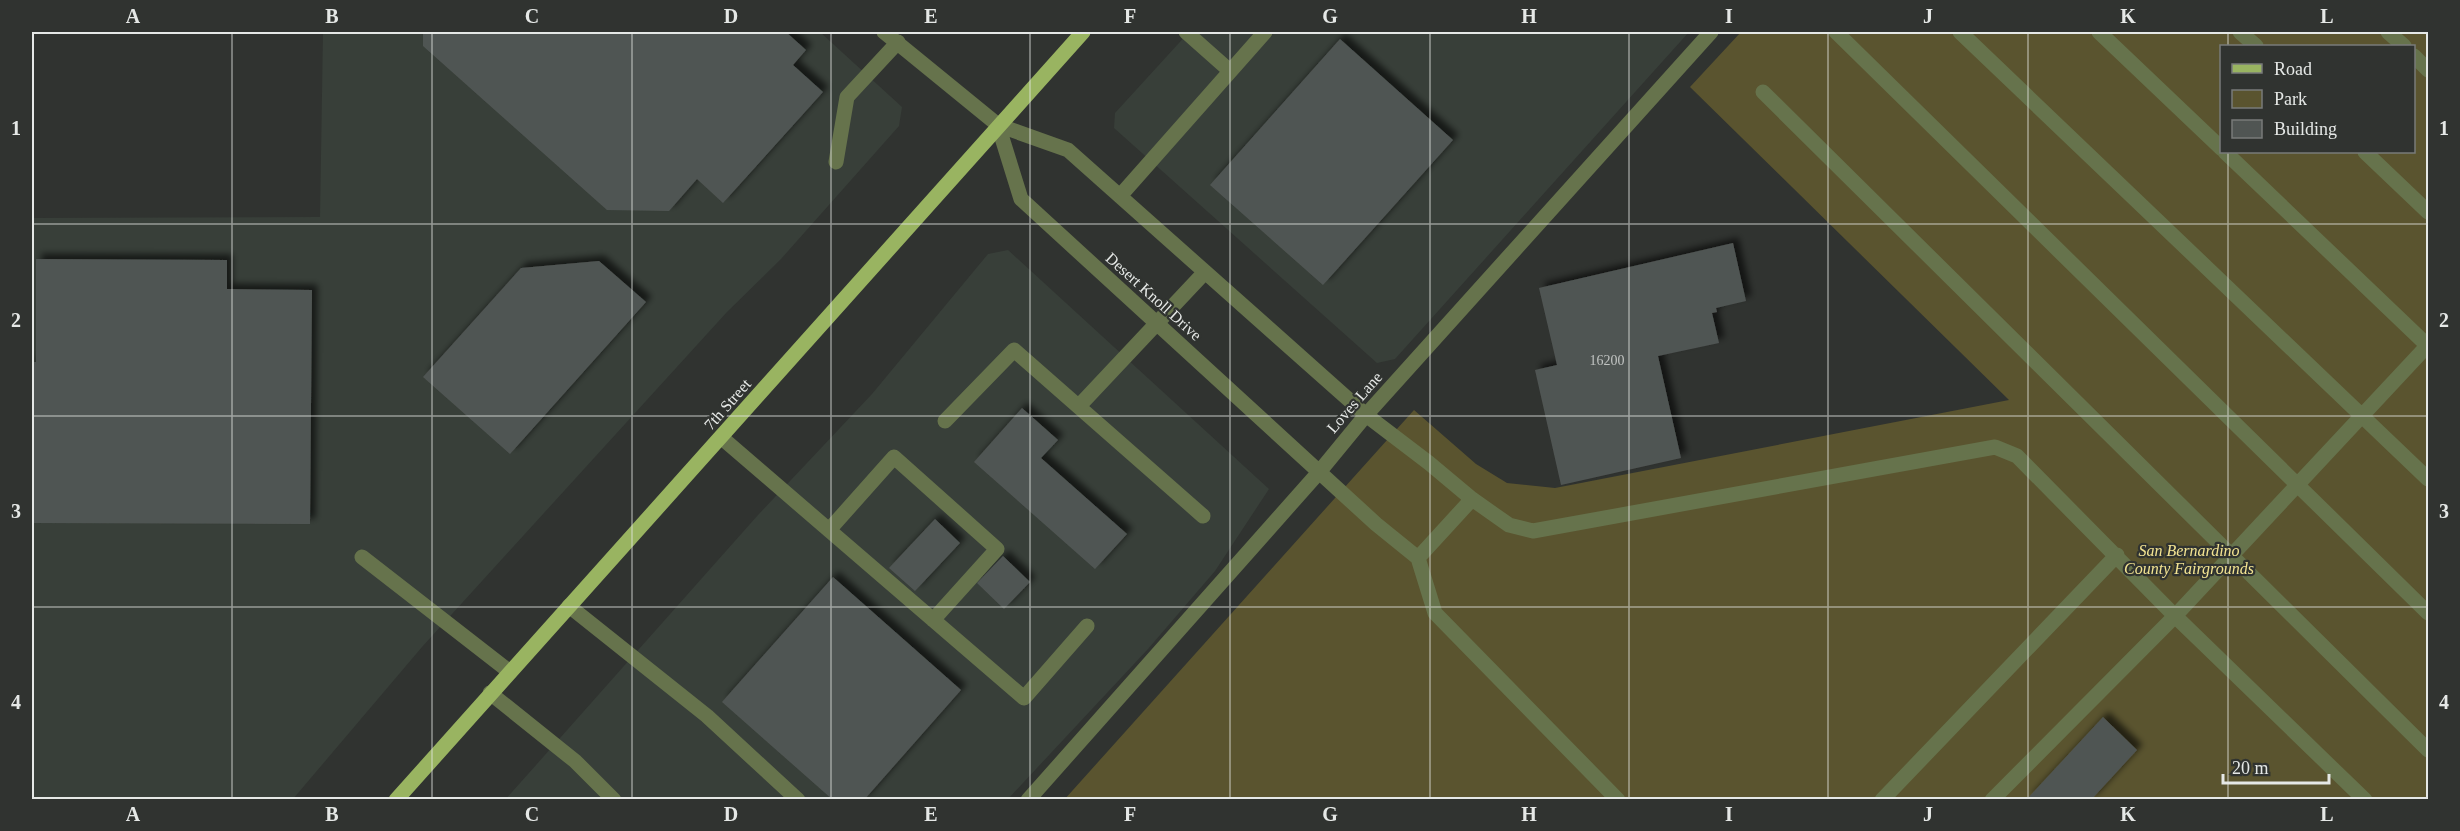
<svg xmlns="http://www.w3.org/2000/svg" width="2460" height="831" viewBox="0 0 2460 831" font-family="'Times New Roman',serif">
<defs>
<filter id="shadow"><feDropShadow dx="5.5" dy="-5.5" stdDeviation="3" flood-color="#0009"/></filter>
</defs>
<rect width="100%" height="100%" fill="#303330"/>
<path fill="#383f39" d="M 323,32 L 820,32 L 902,107 L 899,126 L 781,259 L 727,312 L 422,647 L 293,799 L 32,799 L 32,218 L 320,217 Z
M 1189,32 L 1689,32 L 1395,359 L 1377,363 L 1114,128 L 1115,113 Z
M 1008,250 L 1269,489 L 1215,571 L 1148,649 L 1008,799 L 505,800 L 758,515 L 872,394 L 988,254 Z"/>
<path fill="#5a542f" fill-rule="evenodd" d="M 1741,32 L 2428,32 L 2428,799 L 1064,800 L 1414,410 L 1476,464 L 1507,483 L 1555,488 L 2009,400 L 1690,87 ZM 2222,46 L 2414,46 L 2414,152 L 2222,152 Z"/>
<path fill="#505553" filter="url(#shadow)" d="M 423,32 L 786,32 L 806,50 L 793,65 L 823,92 L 723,203 L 697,179 L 669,211 L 607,210 L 423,46 Z
M 1340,39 L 1453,140 L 1323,285 L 1210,185 Z
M 1733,243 L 1746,301 L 1716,308 L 1717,312 L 1712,313 L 1719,343 L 1658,356 L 1681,458 L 1561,485 L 1535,370 L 1557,365 L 1539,288 Z
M 36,259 L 227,260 L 227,289 L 312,290 L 310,524 L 32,523 L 32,362 L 36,362 Z
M 599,261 L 646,302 L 510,454 L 423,377 L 521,268 Z
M 1022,408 L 1058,440 L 1041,458 L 1127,534 L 1095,569 L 974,462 Z
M 935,519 L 960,543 L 915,591 L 889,568 Z
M 1003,556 L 1030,582 L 1004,609 L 977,583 Z
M 833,577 L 961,690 L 864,800 L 833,800 L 722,702 Z
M 2103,717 L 2137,750 L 2091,800 L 2026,800 Z"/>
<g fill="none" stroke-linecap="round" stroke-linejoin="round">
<path stroke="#66734c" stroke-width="15" d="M 884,32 L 998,125 L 1068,150 L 1366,415 L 1429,463 L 1472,499 L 1509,525 L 1533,531 L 1995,447 L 2017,456 L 2175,616 L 2428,345
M 1186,32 L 1230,71
M 1836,32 L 2428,613
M 1960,32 L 2428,479
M 2099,32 L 2222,149
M 2240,32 L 2256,46
M 2388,32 L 2404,46
M 2414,56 L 2428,70
M 1763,92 L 2428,750
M 998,125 L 1021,199 L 1376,524 L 1418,558 L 1435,613 L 1618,800
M 2225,152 L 2428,346
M 2365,152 L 2428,212
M 836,162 L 847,97 L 898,42
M 1120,196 L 1265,32
M 1079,406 L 1205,272
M 945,421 L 1014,350 L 1203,516
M 722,438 L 1024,698 L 1087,626
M 829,530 L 894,457 L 997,549 L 933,620
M 362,557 L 510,672
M 1418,558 L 1472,499
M 569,606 L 707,716 L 798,800
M 490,693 L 575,761 L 614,800
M 1028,800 L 1320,471 L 1366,415 L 1711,32
M 1882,800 L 2117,555
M 1992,800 L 2175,616 L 2365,800"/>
<path stroke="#99b461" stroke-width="15" d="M 396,800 L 1083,32"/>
</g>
<path fill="none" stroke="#e5e8e6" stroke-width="1.5" stroke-opacity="0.55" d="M 232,32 L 232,800M 432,32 L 432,800M 632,32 L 632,800M 831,32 L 831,800M 1030,32 L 1030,800M 1230,32 L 1230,800M 1430,32 L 1430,800M 1629,32 L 1629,800M 1828,32 L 1828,800M 2028,32 L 2028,800M 2228,32 L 2228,46M 2228,152 L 2228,800M 32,224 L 2428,224M 32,416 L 2428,416M 32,607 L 2428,607"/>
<g text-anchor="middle" stroke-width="4.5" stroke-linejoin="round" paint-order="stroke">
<g font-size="14" fill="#c0c3c1">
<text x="1607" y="365">16200</text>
</g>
<g font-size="16" fill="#e5e8e6" stroke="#303330">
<text transform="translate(1154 296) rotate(42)" y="6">Desert Knoll Drive</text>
<text transform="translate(1354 402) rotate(-49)" y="6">Loves Lane</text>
<text transform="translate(727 404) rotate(-49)" y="6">7th Street</text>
</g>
<g font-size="16" font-style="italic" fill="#f3e492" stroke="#303330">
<text x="2189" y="556">San Bernardino<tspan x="2189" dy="18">County Fairgrounds</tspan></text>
</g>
</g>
<rect width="2460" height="831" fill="none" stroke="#303330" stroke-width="66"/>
<rect x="2220" y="45" width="195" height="108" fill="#303330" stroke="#787b79" stroke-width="1.5"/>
<rect x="2232" y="64" width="30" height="9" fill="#99b461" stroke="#787b79" stroke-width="1.5"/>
<text x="2274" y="75" font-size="18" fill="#e5e8e6">Road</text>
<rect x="2232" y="90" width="30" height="18" fill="#5a542f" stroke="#787b79" stroke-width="1.5"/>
<text x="2274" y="105" font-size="18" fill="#e5e8e6">Park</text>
<rect x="2232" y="120" width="30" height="18" fill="#505553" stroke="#787b79" stroke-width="1.5"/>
<text x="2274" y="135" font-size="18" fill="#e5e8e6">Building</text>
<path d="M2223 774v9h106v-9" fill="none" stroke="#e5e8e6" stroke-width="3"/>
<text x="2232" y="774" font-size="18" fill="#e5e8e6" stroke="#303330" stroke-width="4.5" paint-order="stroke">20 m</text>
<rect x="33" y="33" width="2394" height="765" fill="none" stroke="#e5e8e6" stroke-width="2"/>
<g font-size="20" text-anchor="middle" font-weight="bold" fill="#e5e8e6">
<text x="133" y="23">A</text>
<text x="332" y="23">B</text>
<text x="532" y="23">C</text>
<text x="731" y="23">D</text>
<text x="931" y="23">E</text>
<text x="1130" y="23">F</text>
<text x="1330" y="23">G</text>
<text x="1529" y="23">H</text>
<text x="1729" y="23">I</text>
<text x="1928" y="23">J</text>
<text x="2128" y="23">K</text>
<text x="2327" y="23">L</text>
<text x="16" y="135">1</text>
<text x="2444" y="135">1</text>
<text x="16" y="327">2</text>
<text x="2444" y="327">2</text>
<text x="16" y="518">3</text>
<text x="2444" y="518">3</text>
<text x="16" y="709">4</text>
<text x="2444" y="709">4</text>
<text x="133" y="821">A</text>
<text x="332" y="821">B</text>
<text x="532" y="821">C</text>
<text x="731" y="821">D</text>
<text x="931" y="821">E</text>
<text x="1130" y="821">F</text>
<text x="1330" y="821">G</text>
<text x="1529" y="821">H</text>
<text x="1729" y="821">I</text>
<text x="1928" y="821">J</text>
<text x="2128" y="821">K</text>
<text x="2327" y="821">L</text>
</g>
</svg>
